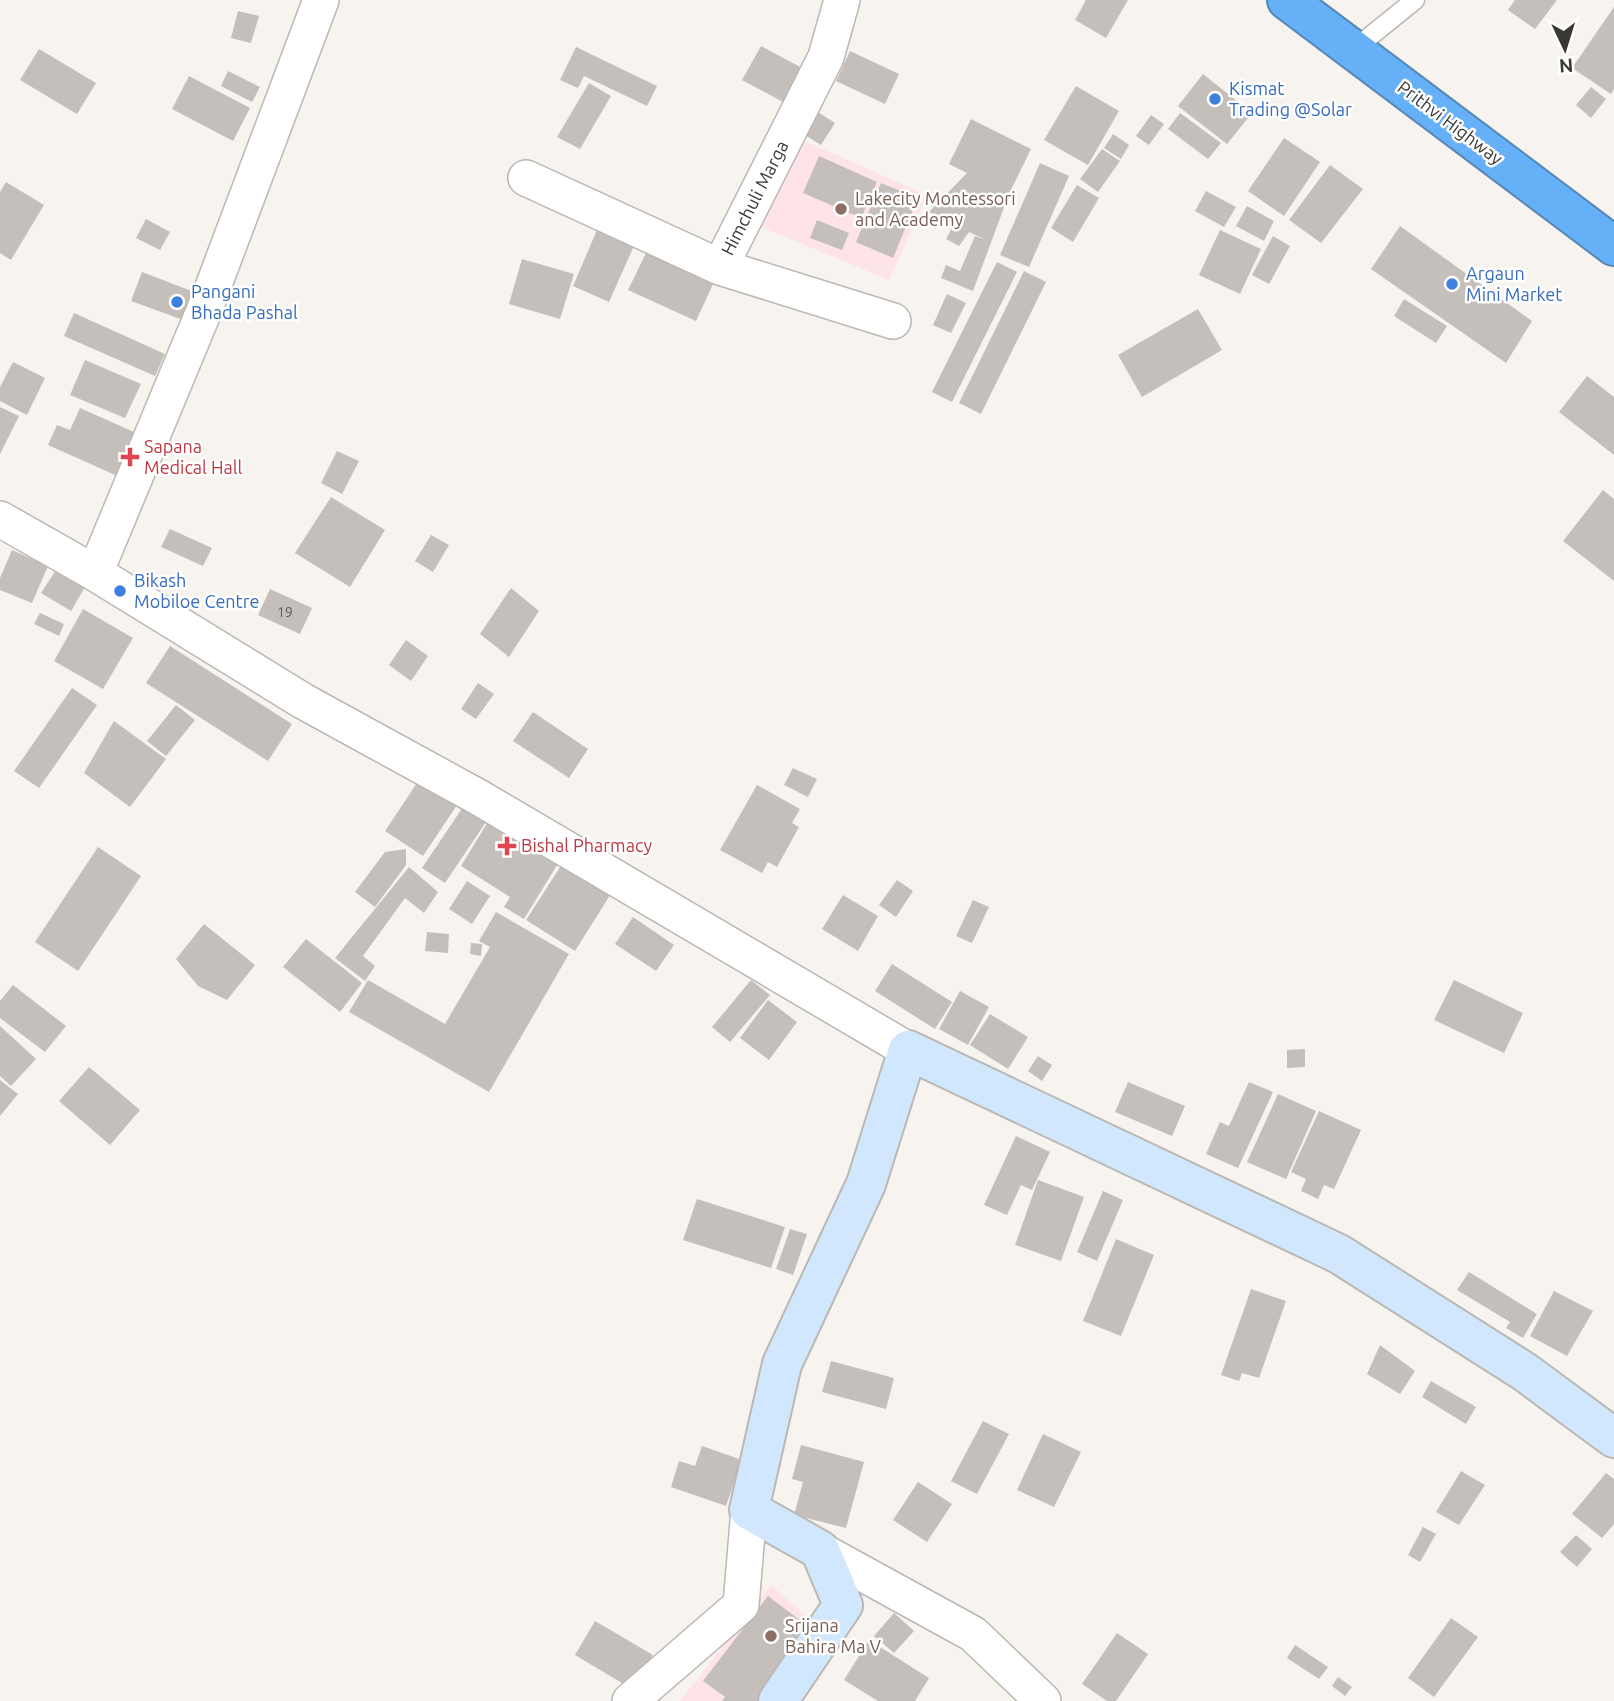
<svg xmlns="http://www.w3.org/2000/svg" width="1614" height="1701" viewBox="0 0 1614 1701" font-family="Ubuntu,sans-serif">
<rect width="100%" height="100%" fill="#f7f4ef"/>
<path fill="#fee3e8" d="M 800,139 L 927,195 L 889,280 L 754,224 Z
M 771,1585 L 817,1625 L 763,1701 L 680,1701 Z"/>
<path fill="#c4bfba" d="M 1086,0 L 1128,0 L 1106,38 L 1075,20 Z
M 1515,0 L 1557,0 L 1535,29 L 1508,10 Z
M 1614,7 L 1614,89 L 1611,94 L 1572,68 Z
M 238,11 L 259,16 L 251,43 L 231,38 Z
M 761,46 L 802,68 L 783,102 L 742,80 Z
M 576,47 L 657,86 L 647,106 L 584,76 L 578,88 L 560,80 Z
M 39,49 L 96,83 L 77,114 L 20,80 Z
M 850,51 L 899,74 L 885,104 L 836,81 Z
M 228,71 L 260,87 L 252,102 L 221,86 Z
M 1203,74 L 1252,113 L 1227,144 L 1178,106 Z
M 189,76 L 250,108 L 233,141 L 172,109 Z
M 589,83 L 611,96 L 580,149 L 557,137 Z
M 1076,86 L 1119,111 L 1088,165 L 1044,140 Z
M 1591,87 L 1606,99 L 1591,118 L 1576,105 Z
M 818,112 L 835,123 L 821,145 L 803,134 Z
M 1180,113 L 1221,143 L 1208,159 L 1168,129 Z
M 1151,115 L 1164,124 L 1149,145 L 1136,136 Z
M 971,119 L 1031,149 L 1009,194 L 973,291 L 941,278 L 946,265 L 960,271 L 975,236 L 986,240 L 969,232 L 959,246 L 946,239 L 954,224 L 929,212 L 967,173 L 949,164 Z
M 1113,134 L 1129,145 L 1121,159 L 1104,148 Z
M 1284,138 L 1320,162 L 1284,216 L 1248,191 Z
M 1102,149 L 1120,161 L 1098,192 L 1080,179 Z
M 819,156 L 877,182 L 861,218 L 803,193 Z
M 1040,163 L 1069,176 L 1029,267 L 1000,255 Z
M 1330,165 L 1363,189 L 1321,243 L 1289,220 Z
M 6,182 L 44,205 L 11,260 L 0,253 L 0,192 Z
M 881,183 L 918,198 L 893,258 L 856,242 Z
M 1077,185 L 1099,198 L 1073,242 L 1051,228 Z
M 1206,191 L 1236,207 L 1224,227 L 1195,211 Z
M 1247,206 L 1274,221 L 1264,241 L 1236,226 Z
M 146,219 L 170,232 L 160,250 L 136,238 Z
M 817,220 L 849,233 L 842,250 L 810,238 Z
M 600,223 L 637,239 L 609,302 L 573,286 Z
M 1400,226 L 1532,321 L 1506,363 L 1371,269 Z
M 1220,230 L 1261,249 L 1240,294 L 1199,275 Z
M 1273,236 L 1290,246 L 1269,284 L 1252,275 Z
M 646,253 L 713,284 L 696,321 L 628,290 Z
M 522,259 L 574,274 L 560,319 L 509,304 Z
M 997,262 L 1017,272 L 952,402 L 932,392 Z
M 1024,271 L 1046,282 L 981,414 L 959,403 Z
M 142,272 L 197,293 L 186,321 L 131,301 Z
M 947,294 L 966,303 L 951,333 L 933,325 Z
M 1404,299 L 1447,326 L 1436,343 L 1394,316 Z
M 1198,309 L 1222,350 L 1142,397 L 1118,355 Z
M 74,313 L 165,354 L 155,376 L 64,336 Z
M 85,360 L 141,384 L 125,418 L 70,395 Z
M 13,362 L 45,378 L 27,415 L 0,401 L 0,387 Z
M 1587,376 L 1614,397 L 1614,455 L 1559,412 Z
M 0,407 L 19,416 L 0,454 Z
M 80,408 L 143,436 L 124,479 L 48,445 L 57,425 L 70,430 Z
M 337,451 L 359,461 L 342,494 L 321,483 Z
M 1603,490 L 1614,499 L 1614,581 L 1563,541 Z
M 331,497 L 385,530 L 350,587 L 295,553 Z
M 170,529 L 212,548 L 203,566 L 161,547 Z
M 431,535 L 449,545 L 433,572 L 415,561 Z
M 12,550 L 48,566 L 32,603 L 0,590 L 0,578 Z
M 56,570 L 85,587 L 71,611 L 41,593 Z
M 511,588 L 539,611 L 509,657 L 480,634 Z
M 270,589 L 312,608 L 300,634 L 258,615 Z
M 83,609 L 133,638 L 103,689 L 54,661 Z
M 40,613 L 64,624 L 59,636 L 34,624 Z
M 406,640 L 428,656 L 411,681 L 389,665 Z
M 170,646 L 292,724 L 268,761 L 146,683 Z
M 478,683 L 494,694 L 476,719 L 461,709 Z
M 72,688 L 97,705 L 39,788 L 14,771 Z
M 176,705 L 195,720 L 166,756 L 147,741 Z
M 533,712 L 588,749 L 569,778 L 513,741 Z
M 114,721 L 166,759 L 130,807 L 84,773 Z
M 793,768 L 817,779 L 808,797 L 784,785 Z
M 421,777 L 459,802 L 423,856 L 385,831 Z
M 757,785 L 800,809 L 792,823 L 799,827 L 777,867 L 768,862 L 762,873 L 720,850 Z
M 463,807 L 486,822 L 445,883 L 422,868 Z
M 489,820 L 559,862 L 524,919 L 504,907 L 510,897 L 461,866 Z
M 98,847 L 141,876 L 78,971 L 35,942 Z
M 406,849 L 406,865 L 375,907 L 355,892 L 385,852 Z
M 564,861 L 612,892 L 575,951 L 526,920 Z
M 409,867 L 438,892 L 424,913 L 405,898 L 363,956 L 375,966 L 365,981 L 335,958 Z
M 897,880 L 913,891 L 896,917 L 879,905 Z
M 467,881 L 490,896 L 472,924 L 449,909 Z
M 843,895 L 878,916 L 858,951 L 822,929 Z
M 973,900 L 989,907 L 972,943 L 956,936 Z
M 496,912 L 569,954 L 489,1092 L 349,1012 L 368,980 L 445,1024 L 490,947 L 479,941 Z
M 633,917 L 674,945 L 656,971 L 615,944 Z
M 204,924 L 255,965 L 227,1000 L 198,986 L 176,959 Z
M 427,932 L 449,934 L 448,953 L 425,951 Z
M 306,939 L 362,983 L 340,1012 L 283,967 Z
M 471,943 L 482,944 L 481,956 L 470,954 Z
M 892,964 L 952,1002 L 935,1029 L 875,991 Z
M 751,980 L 770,995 L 730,1042 L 712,1027 Z
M 1454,980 L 1523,1013 L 1504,1053 L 1434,1020 Z
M 13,985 L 66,1026 L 45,1052 L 0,1018 L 0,1001 Z
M 960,991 L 989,1007 L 968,1045 L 939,1029 Z
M 768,1000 L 797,1022 L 769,1060 L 740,1038 Z
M 990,1014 L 1028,1037 L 1008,1069 L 970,1045 Z
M 0,1026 L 36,1059 L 11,1086 L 0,1076 Z
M 1305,1049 L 1305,1067 L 1287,1068 L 1287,1050 Z
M 1038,1056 L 1052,1065 L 1042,1081 L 1028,1071 Z
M 89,1067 L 140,1110 L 110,1145 L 59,1101 Z
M 0,1080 L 18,1094 L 0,1116 Z
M 1128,1082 L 1185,1106 L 1172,1136 L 1115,1112 Z
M 1249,1082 L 1273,1092 L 1238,1168 L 1206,1154 L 1220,1122 L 1229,1126 Z
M 1278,1094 L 1316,1111 L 1286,1179 L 1247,1162 Z
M 1319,1111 L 1361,1130 L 1334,1189 L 1324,1185 L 1318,1199 L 1301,1191 L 1306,1179 L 1291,1172 Z
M 1016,1136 L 1050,1152 L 1032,1190 L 1021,1185 L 1007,1215 L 984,1205 Z
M 1038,1180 L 1084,1197 L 1061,1261 L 1015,1245 Z
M 1103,1191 L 1123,1200 L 1097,1261 L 1077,1252 Z
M 697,1199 L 785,1227 L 771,1268 L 683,1240 Z
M 790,1229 L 807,1234 L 793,1275 L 776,1269 Z
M 1116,1239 L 1154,1255 L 1121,1336 L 1083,1321 Z
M 1469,1272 L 1537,1314 L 1523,1338 L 1506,1328 L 1510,1322 L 1457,1290 Z
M 1251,1289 L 1286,1301 L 1259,1378 L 1242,1373 L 1239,1381 L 1221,1375 Z
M 1554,1291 L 1593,1311 L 1567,1356 L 1530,1336 Z
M 1380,1345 L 1415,1371 L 1400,1394 L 1367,1374 Z
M 831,1361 L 894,1378 L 886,1409 L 822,1392 Z
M 1431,1381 L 1476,1407 L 1466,1424 L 1422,1397 Z
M 983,1421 L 1009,1434 L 977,1494 L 951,1481 Z
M 1043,1434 L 1081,1452 L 1054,1507 L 1017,1490 Z
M 801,1445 L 864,1462 L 846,1528 L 794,1515 L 803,1482 L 792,1479 Z
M 702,1446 L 742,1460 L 726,1506 L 671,1487 L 679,1461 L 695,1466 Z
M 1461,1471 L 1485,1485 L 1459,1525 L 1436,1512 Z
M 1606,1473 L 1614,1479 L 1614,1524 L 1602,1538 L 1572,1514 Z
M 918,1482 L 952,1504 L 927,1542 L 893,1520 Z
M 1423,1527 L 1436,1534 L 1420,1562 L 1408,1555 Z
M 1576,1535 L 1592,1549 L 1577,1567 L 1560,1552 Z
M 768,1596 L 813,1630 L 758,1701 L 722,1701 L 725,1697 L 703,1681 Z
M 894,1613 L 914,1631 L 894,1653 L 874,1636 Z
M 1451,1618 L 1478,1637 L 1434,1697 L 1408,1678 Z
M 595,1621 L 653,1655 L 632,1689 L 575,1655 Z
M 1117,1633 L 1148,1654 L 1116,1701 L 1107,1701 L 1082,1684 Z
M 869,1640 L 929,1678 L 915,1701 L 878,1701 L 844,1680 Z
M 1295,1645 L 1328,1667 L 1319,1679 L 1287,1658 Z
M 1338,1677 L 1352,1687 L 1345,1696 L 1332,1686 Z"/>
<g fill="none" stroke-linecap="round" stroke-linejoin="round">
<defs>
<path id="lane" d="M 1353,50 L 1415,0"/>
<path id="street" d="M 842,0 L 826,57 L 720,267 L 893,321
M 526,178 L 720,267
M 0,519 L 95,573 L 303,701 L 478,797 L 908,1050
M 95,573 L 204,311 L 321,0
M 820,1550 L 973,1634 L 1043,1701
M 630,1701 L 741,1605 L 749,1510"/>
<path id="secondary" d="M 778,1701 L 843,1605 L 820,1550 L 749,1510 L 782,1364 L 866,1184 L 908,1050 L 1339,1254 L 1525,1372 L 1614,1438"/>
<path id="highway" d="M 1287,0 L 1614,246"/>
</defs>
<use href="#lane" stroke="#bbb8b3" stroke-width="21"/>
<use href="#street" stroke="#bbb8b3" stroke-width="38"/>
<use href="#secondary" stroke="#bbb8b3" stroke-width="42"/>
<use href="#highway" stroke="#5686b4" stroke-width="42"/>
<use href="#lane" stroke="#fff" stroke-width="18"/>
<use href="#street" stroke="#fff" stroke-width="35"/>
<use href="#secondary" stroke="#d1e7fd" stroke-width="38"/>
<use href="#highway" stroke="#66b0f8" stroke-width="38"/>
</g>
<g fill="#3f7fe0" stroke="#fff" stroke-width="2.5">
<circle cx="1215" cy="99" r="7"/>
<circle cx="1452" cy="284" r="7"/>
<circle cx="177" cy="302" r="7"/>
<circle cx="120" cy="591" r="7"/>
</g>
<g fill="#8d6e63" stroke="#fff" stroke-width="2.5">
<circle cx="841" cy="209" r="7"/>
<circle cx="771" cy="1636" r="7"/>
</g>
<g fill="#e0444e" stroke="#fff" stroke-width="2.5">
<path d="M126.5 446.5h7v7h7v7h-7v7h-7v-7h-7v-7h7z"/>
<path d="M503.5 835.5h7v7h7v7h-7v7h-7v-7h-7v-7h7z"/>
</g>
<g text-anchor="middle" stroke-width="5" stroke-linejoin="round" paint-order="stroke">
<g font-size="14" fill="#5c5a56">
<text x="285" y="617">19</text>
</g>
<g font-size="18" fill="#366cbe" stroke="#fff" text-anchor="start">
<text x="1229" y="95">Kismat<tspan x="1229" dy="21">Trading @Solar</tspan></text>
<text x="1466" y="280">Argaun<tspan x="1466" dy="21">Mini Market</tspan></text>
<text x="191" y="298">Pangani<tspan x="191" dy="21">Bhada Pashal</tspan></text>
<text x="134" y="587">Bikash<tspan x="134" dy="21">Mobiloe Centre</tspan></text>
</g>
<g font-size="18" fill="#393835" stroke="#fff">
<text transform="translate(1450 123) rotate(37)" y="6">Prithvi Highway</text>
<text transform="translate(755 198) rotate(-63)" y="6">Himchuli Marga</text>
</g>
<g font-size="18" fill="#785e54" stroke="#fff" text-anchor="start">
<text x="855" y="205">Lakecity Montessori<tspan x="855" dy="21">and Academy</tspan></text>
<text x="785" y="1632">Srijana<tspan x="785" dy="21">Bahira Ma V</tspan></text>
</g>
<g font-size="18" fill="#be3a42" stroke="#fff" text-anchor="start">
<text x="144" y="453">Sapana<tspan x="144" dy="21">Medical Hall</tspan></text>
<text x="521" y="852">Bishal Pharmacy</text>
</g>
</g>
<g transform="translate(1565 49) rotate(176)" stroke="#ffffff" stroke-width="5" paint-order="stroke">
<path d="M0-5L12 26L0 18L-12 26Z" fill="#393835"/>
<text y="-10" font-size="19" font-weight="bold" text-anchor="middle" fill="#393835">N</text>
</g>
</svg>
